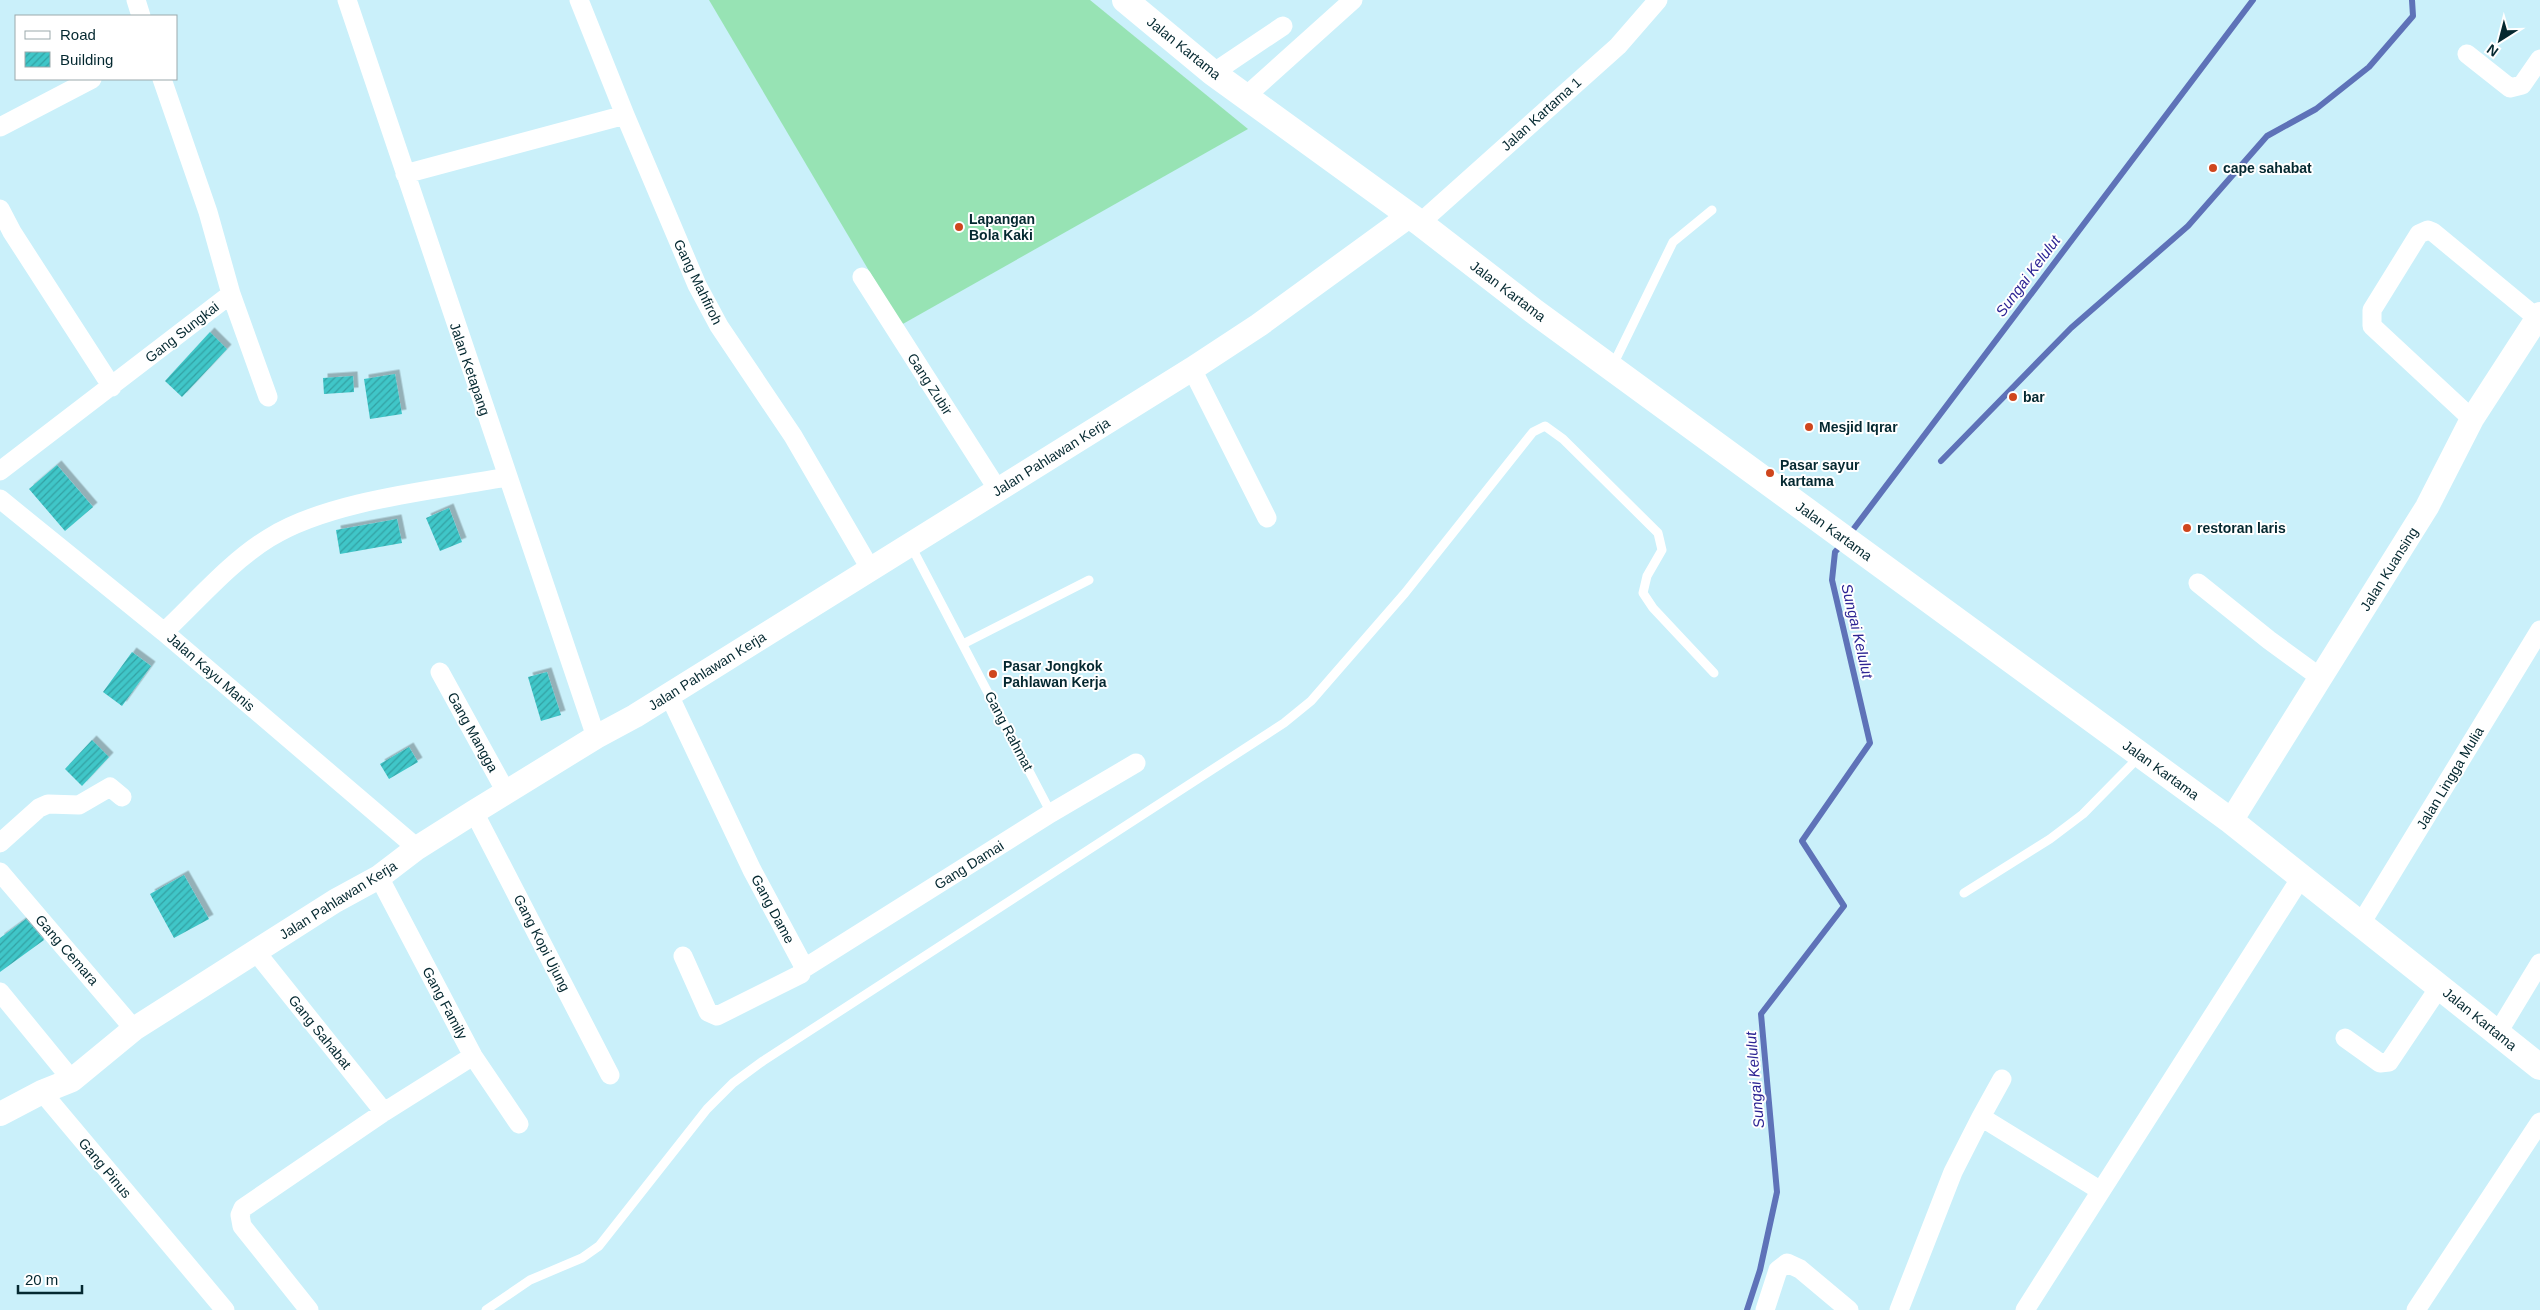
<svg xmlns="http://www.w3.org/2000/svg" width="2540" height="1310" viewBox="0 0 2540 1310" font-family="Helvetica,sans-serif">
<defs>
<pattern id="building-hatch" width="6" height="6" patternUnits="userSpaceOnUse" patternTransform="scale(1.25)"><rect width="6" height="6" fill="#3fc6c8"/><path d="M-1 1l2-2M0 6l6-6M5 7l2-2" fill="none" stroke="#33a1a3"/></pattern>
<filter id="shadow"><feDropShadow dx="4.5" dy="-4.5" stdDeviation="0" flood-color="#0004"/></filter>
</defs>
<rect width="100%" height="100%" fill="#caf0fa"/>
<path fill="#97e3b4" d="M 709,0 L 1090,0 L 1248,129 L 901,325 Z"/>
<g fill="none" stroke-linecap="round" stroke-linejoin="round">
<path stroke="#5e72b8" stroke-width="6" d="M 1941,461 L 2071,328 L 2188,226 L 2267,136 L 2316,109 L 2369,67 L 2413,16 L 2412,0
M 1849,535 L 2253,0
M 1747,1310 L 1760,1270 L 1777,1192 L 1761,1014 L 1844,906 L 1802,841 L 1870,743 L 1832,580 L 1835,552 L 1843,543"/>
</g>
<path fill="url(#building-hatch)" filter="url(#shadow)" d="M 210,332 L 227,349 L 182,397 L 165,381 Z
M 395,374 L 402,414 L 370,419 L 364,379 Z
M 353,376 L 354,392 L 324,394 L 323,378 Z
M 57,465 L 93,507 L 65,531 L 29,489 Z
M 449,508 L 462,542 L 440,551 L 426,518 Z
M 397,519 L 402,543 L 340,554 L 336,530 Z
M 132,652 L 151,666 L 122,706 L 103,692 Z
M 547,672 L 561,715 L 541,721 L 528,677 Z
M 92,740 L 109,757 L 82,786 L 65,769 Z
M 409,747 L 418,762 L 389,779 L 380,764 Z
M 184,875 L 209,919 L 174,938 L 150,894 Z
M 26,919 L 44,940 L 0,972 L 0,938 Z"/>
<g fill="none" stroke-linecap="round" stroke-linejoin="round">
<path stroke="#fff" stroke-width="9" d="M 1612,367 L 1673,242 L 1712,210
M 911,546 L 1051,813
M 963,644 L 1089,580
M 1964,893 L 2050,839 L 2083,814 L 2139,757
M 486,1310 L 530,1280 L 582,1258 L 599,1246 L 707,1109 L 733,1083 L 763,1061 L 1284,723 L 1311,701 L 1405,593 L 1533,432 L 1545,426 L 1563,439 L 1658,533 L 1662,550 L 1647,576 L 1643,593 L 1653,608 L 1714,673"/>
<path stroke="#fff" stroke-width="19" d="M 136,0 L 141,16
M 347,0 L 596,737
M 579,0 L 625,115 L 697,285 L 719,326 L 793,436 L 871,570
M 2467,54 L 2510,88 L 2522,85 L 2540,59
M 1213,73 L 1283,26
M 1246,96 L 1353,0
M 0,127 L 92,79
M 405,174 L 625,115
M 0,209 L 12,232 L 112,387
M 1420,223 L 1618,46 L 1658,0
M 862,277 L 998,490
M 231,294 L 268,397
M 1192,369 L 1267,518
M 2472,419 L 2372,326 L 2372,310 L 2419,234 L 2428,230 L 2433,232 L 2537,318
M 0,471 L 231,294 L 208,212 L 162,79
M 0,499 L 164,632 L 417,848
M 2198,583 L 2269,640 L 2321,678
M 164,632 C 198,600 230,562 269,538 C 329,500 437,490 507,477
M 440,672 L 506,792
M 669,695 L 752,870 L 803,965 L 801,974 L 717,1016 L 708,1012 L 683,956
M 474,812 L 610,1075
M 0,843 L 39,808 L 48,804 L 79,805 L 110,787 L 122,797
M 0,872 L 134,1029
M 379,877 L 473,1056 L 519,1124
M 2360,925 L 2540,630
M 256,952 L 384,1112
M 803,969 L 1051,813 L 1136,763
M 0,992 L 72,1080
M 2497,1034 L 2540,963
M 2345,1038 L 2380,1063 L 2389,1062 L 2440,986
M 42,1092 L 225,1310
M 1981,1117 L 2002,1079
M 309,1310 L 242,1226 L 240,1215 L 243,1208 L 384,1112 L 473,1056
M 1765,1310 L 1778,1270 L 1787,1263 L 1800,1269 L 1849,1310
M 1899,1310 L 1953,1172 L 1981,1117 L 2101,1191
M 2025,1310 L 2302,876
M 2416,1310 L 2540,1122"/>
<path stroke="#fff" stroke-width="24" d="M 2231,821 L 2427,507 L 2472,419 L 2540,314
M 0,1114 L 42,1092 L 72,1080 L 134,1029 L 335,901 L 379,877 L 417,848 L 474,812 L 596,737 L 635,716 L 1192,369 L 1259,325 L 1409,216"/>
<path stroke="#fff" stroke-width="26" d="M 1125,0 L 1213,73 L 1420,223 L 1535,312 L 2231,821 L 2540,1067"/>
</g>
<g fill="#cf461d" stroke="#fff" stroke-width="2">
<circle cx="2213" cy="168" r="5"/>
<circle cx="959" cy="227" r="5"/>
<circle cx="2013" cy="397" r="5"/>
<circle cx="1809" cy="427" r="5"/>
<circle cx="1770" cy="473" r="5"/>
<circle cx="2187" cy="528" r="5"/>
<circle cx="993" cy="674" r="5"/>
</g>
<g text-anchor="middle" stroke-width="4" stroke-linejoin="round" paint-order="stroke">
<g font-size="14" fill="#042830" stroke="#fff">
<text transform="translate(1184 48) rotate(39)" y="5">Jalan Kartama</text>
<text transform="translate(1541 114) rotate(-42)" y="5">Jalan Kartama 1</text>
<text transform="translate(698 282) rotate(64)" y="5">Gang Mahfiroh</text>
<text transform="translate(1508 291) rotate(37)" y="5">Jalan Kartama</text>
<text transform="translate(182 332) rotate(-38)" y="5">Gang Sungkai</text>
<text transform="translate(470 369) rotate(71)" y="5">Jalan Ketapang</text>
<text transform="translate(930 384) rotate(57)" y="5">Gang Zubir</text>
<text transform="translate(1051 457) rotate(-32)" y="5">Jalan Pahlawan Kerja</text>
<text transform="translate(1834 531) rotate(36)" y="5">Jalan Kartama</text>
<text transform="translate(2389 569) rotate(-58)" y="5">Jalan Kuansing</text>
<text transform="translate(707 671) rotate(-32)" y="5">Jalan Pahlawan Kerja</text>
<text transform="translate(211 672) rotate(41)" y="5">Jalan Kayu Manis</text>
<text transform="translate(1009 731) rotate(62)" y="5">Gang Rahmat</text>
<text transform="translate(473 732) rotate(61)" y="5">Gang Mangga</text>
<text transform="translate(2161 770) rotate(36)" y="5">Jalan Kartama</text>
<text transform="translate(2450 778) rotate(-59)" y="5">Jalan Lingga Mulia</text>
<text transform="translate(969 865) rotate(-32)" y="5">Gang Damai</text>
<text transform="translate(338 900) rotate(-32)" y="5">Jalan Pahlawan Kerja</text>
<text transform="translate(773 909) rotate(62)" y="5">Gang Dame</text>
<text transform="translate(542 943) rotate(63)" y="5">Gang Kopi Ujung</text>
<text transform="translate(67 950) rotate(49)" y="5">Gang Cemara</text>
<text transform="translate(445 1003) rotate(62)" y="5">Gang Family</text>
<text transform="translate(2480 1019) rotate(39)" y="5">Jalan Kartama</text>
<text transform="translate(320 1032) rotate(51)" y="5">Gang Sahabat</text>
<text transform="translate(105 1168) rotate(50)" y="5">Gang Pinus</text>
</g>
<g font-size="14" font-weight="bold" fill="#042830" stroke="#fff" text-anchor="start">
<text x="2223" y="173">cape sahabat</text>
<text x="969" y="224">Lapangan<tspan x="969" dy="16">Bola Kaki</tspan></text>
<text x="2023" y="402">bar</text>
<text x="1819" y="432">Mesjid Iqrar</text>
<text x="1780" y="470">Pasar sayur<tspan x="1780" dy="16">kartama</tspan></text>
<text x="2197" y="533">restoran laris</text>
<text x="1003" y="671">Pasar Jongkok<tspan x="1003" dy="16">Pahlawan Kerja</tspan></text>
</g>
<g font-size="15" font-style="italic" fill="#2d2594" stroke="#fff">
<text transform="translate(2028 276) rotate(-53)" y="5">Sungai Kelulut</text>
<text transform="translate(1857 631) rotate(77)" y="5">Sungai Kelulut</text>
<text transform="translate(1755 1080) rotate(-95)" y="5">Sungai Kelulut</text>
</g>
</g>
<rect x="15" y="15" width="162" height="65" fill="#ffffff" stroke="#9ba9ac"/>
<rect x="25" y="31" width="25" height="8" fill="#ffffff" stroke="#9ba9ac"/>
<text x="60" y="40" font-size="15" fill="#042830">Road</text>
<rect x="25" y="52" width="25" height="15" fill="url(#building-hatch)" stroke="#9ba9ac"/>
<text x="60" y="65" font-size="15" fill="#042830">Building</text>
<g transform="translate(2500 40) rotate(216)" stroke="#ffffff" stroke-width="4" paint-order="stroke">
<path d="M0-4L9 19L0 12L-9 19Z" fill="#042830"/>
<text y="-8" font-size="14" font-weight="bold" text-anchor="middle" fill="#042830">N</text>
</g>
<path d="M18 1285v8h64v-8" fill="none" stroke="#042830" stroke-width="2.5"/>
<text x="25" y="1285" font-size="15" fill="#042830" stroke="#ffffff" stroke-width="4" paint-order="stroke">20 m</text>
</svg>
